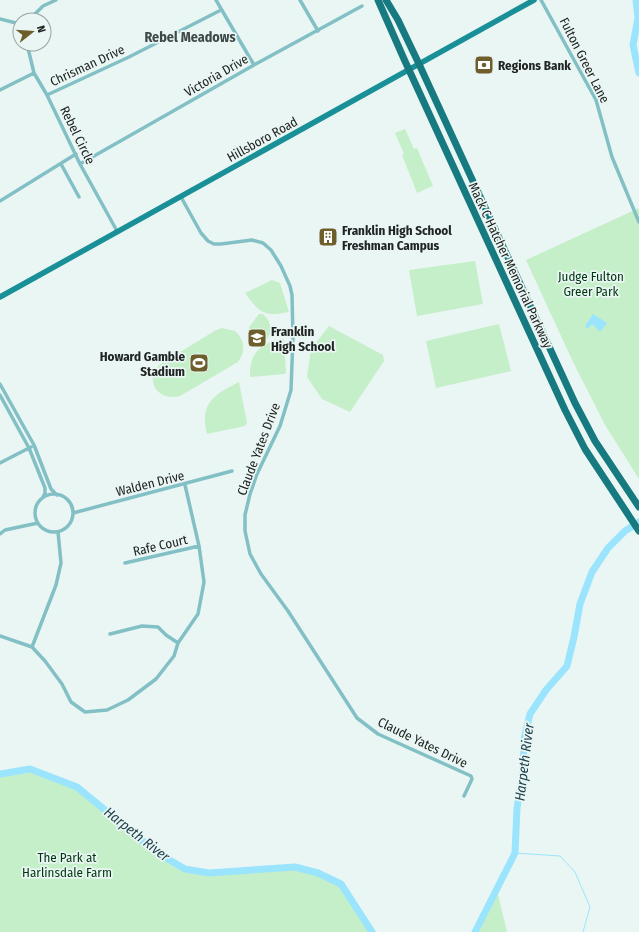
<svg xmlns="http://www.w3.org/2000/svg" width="639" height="932" viewBox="0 0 639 932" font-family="'Fira Sans Condensed',sans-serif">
<rect width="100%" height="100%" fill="#eaf6f4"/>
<path fill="#c5efc8" d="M 405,129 L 414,149 L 417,148 L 433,186 L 417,193 L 402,155 L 404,154 L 395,133 Z
M 639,208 L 639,479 L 605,425 L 573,362 L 526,260 Z
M 475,261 L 483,304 L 417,316 L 409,270 Z
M 272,280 L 280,283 L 289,312 C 265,317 259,313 245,293 Z
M 259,314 L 263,314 C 273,324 274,334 262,343 L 250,332 L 249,327 Z
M 499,324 L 511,371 L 436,388 L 426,341 Z
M 329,326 L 383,355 L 384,361 L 350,412 L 322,399 L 307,377 L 311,349 Z
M 222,328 L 235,331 C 245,340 246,351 238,362 L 180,396 C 167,400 151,392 153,376 C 154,372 157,368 159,365 L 216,330 Z
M 284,339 L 286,373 L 284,374 L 250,377 C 249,353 261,342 284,339 Z
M 239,382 L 247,423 L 245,426 L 207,434 C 199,403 215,394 239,382 Z
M 30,769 L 77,787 L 156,852 L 185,869 L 209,873 L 295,867 L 318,873 L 341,884 L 372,932 L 0,932 L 0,774 Z
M 497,890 L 507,932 L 475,932 Z"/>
<path fill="#9ae5fd" d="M 593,314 L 607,323 L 600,332 L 592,324 L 588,329 L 585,326 Z"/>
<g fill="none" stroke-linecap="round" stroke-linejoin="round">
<path stroke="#9ae5fd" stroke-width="1" d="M 515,853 L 560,856 L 575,872 L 590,907 L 583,932"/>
<path stroke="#9ae5fd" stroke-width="7" d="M 636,0 L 638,18 L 633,45 L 639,73
M 0,774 L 30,769 L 77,787 L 156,852 L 185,869 L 209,873 L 295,867 L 318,873 L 341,884 L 372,932
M 475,932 L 515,853 L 517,808 L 523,774 L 524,739 L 530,714 L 546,690 L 567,666 L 574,637 L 580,604 L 592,572 L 608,548 L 625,531 L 639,522"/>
<path stroke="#82c0c5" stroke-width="3.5" d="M 216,0 L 254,65
M 300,0 L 318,31
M 541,0 L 596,100 L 612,157 L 639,222
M 0,19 L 20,24
M 29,20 L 43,6 L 56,0
M 27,44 L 34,73 L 47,95 L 80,164 L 117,231
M 0,90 L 34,73
M 47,95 L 129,57 L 221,10
M 61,164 L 79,197
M 80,164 L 254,65 L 362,6
M 181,197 L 201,233 L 208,241 L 214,244 L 221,244 L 252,240 L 263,243 L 271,250 L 281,266 L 290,286 L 292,295 L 293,337 L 291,390 L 280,426 L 257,474 L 250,494 L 245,515 L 245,531 L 250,554 L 261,574 L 288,611 L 357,718 L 378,734 L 471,776 L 472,779 L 464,796
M 0,201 L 76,154
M 0,384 L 34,445 L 51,489 L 57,495
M 0,395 L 29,448 L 45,488 L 45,493 L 43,497
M 0,463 L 31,447
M35 513a19 19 0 1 1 38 0a19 19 0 1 1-38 0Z
M 73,513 L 232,471
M 0,534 L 5,530 L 38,523
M 125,563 L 199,546
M 110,634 L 142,626 L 158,627 L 166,635 L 178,643
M 0,636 L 32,647 L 45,661 L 62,684 L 71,702 L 85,712 L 107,710 L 128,700 L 156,679 L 174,656 L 178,643 L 198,614 L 204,582 L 199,546 L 185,485
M 32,647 L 56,585 L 61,563 L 58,532"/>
<path stroke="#199097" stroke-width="5.5" d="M 0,297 L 534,0"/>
<path stroke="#177a81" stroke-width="7" d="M 378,0 L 404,59 L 565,410 L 585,449 L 639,531
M 386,0 L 398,20 L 419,64 L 575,403 L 595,441 L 639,507"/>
</g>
<defs>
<symbol id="bank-square" viewBox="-11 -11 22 22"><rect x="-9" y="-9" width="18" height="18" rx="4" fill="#6d5e2b" stroke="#eaf6f4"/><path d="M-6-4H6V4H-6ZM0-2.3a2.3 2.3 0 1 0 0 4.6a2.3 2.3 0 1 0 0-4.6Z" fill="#fff"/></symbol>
<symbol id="building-square" viewBox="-11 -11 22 22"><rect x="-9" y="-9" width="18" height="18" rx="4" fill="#6d5e2b" stroke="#eaf6f4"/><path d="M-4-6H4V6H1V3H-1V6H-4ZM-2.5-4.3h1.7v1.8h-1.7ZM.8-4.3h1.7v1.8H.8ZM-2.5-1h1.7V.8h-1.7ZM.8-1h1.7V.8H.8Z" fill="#fff"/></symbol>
<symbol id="school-square" viewBox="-11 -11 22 22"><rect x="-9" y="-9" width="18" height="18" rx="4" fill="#6d5e2b" stroke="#eaf6f4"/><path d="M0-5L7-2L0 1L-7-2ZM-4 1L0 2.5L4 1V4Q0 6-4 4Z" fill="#fff"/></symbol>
<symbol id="stadium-square" viewBox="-11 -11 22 22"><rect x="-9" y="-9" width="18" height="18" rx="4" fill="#6d5e2b" stroke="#eaf6f4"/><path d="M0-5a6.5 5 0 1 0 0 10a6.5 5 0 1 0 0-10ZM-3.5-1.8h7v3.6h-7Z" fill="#fff"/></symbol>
</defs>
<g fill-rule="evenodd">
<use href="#bank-square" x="473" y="54" width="22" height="22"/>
<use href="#building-square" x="317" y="226" width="22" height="22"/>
<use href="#school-square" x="246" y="327" width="22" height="22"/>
<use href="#stadium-square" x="188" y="352" width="22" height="22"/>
</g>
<g text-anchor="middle" stroke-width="3.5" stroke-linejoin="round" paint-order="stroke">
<g font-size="13" fill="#202423" stroke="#eaf6f4">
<text transform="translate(585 60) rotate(63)" y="5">Fulton Greer Lane</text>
<text transform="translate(87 65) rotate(-25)" y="5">Chrisman Drive</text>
<text transform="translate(216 75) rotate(-30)" y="5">Victoria Drive</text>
<text transform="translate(78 135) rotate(64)" y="5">Rebel Circle</text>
<text transform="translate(262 139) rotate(-29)" y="5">Hillsboro Road</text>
<text transform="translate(511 265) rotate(65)" y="5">Mack C Hatcher Memorial Parkway</text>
<text transform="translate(258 449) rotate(-69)" y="5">Claude Yates Drive</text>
<text transform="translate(150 483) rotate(-14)" y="5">Walden Drive</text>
<text transform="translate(160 545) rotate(-13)" y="5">Rafe Court</text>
<text transform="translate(423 742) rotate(26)" y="5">Claude Yates Drive</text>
</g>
<g font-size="13" font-weight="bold" fill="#202423" stroke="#eaf6f4" text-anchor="start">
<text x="498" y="70">Regions Bank</text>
<text x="342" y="235">Franklin High School<tspan x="342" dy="15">Freshman Campus</tspan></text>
<text x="271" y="336">Franklin<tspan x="271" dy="15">High School</tspan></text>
<text x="185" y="361" text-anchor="end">Howard Gamble<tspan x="185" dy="15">Stadium</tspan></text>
</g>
<g font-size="13" fill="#00370e" stroke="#eaf6f4">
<text x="591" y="281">Judge Fulton<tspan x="591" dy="15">Greer Park</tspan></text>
<text x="67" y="862">The Park at<tspan x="67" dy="15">Harlinsdale Farm</tspan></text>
</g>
<g font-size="14" font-weight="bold" fill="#3e4846" stroke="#eaf6f4">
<text x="190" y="42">Rebel Meadows</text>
</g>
<g font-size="14" font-style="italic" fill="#1f424d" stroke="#eaf6f4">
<text transform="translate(524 762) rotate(-83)" y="5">Harpeth River</text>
<text transform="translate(137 834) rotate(38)" y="5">Harpeth River</text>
</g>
</g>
<g transform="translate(32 32) rotate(73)"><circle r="19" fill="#eaf6f4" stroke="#99a2a0"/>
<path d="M0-3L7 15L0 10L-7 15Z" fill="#6d5e2b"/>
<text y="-6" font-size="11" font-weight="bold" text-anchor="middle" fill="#202423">N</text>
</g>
</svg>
